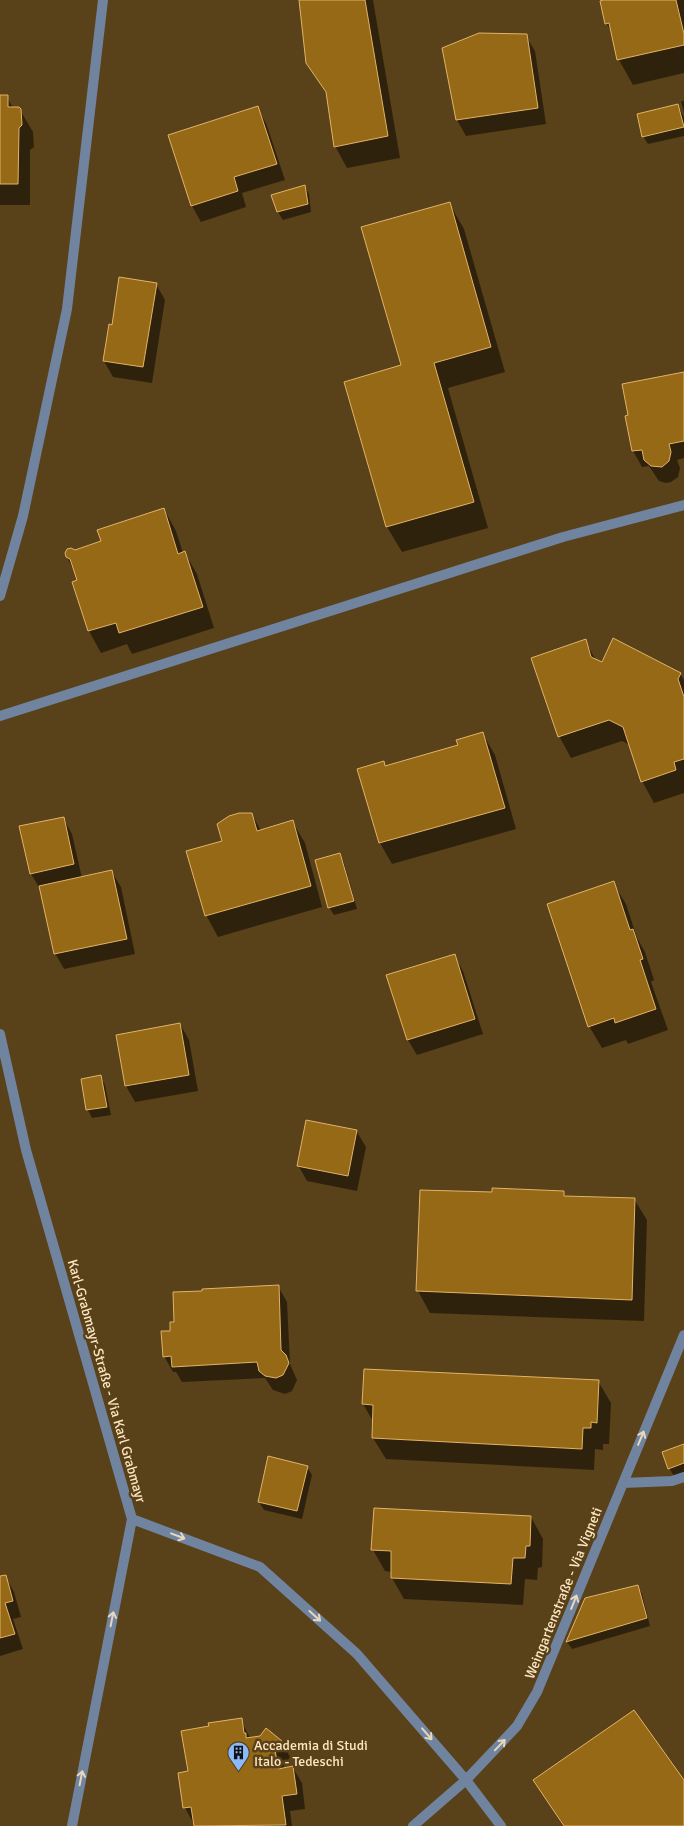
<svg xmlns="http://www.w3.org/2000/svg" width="684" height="1826" viewBox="0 0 684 1826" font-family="Signika,sans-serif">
<rect width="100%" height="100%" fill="#594119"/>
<path fill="#0007" d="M 300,0 L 373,0 L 400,158 L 347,168 L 335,146 L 328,96 L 307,62 Z
M 604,0 L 684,0 L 684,73 L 633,85 L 619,60 L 613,34 L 606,23 Z
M 526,36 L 535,51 L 546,124 L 466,136 L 457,120 L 443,49 Z
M 0,97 L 7,97 L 13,108 L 20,110 L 33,132 L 34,147 L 30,150 L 30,205 L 0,205 Z
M 681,101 L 684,101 L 684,113 Z
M 678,106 L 684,117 L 684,136 L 648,144 L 643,136 Z
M 257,108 L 266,123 L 285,180 L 242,193 L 246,207 L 201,222 L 192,206 L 169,136 Z
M 304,186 L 309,194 L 311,212 L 283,220 L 278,212 L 273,196 Z
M 449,203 L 464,229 L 505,372 L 448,388 L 488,528 L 402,552 L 387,527 L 402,366 Z
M 156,284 L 165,300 L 152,383 L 113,377 L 104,361 L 113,326 Z
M 684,374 L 684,458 L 677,460 L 680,468 L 678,477 L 671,482 L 666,483 L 659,481 L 649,466 L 642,467 L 633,451 Z
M 164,509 L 176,531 L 183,553 L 185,553 L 197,574 L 214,628 L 132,654 L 127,644 L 101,653 L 89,631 L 73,583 L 79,581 L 67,557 L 75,552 L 103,542 Z
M 585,641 L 597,662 L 680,674 L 684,680 L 684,793 L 654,803 L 642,781 L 630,745 L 622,741 L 571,758 L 559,736 Z
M 483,734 L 495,755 L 516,829 L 392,864 L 380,843 L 384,763 L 386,767 L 459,746 Z
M 252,814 L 261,831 L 292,821 L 305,843 L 322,907 L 218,937 L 206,915 L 224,842 Z
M 63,818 L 72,834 L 82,878 L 112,872 L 121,887 L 135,954 L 64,969 L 55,953 L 40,889 L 31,874 Z
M 340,855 L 344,863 L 357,909 L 334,915 L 329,907 Z
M 613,883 L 626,904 L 637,938 L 645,952 L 654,980 L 651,982 L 668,1030 L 628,1044 L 626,1040 L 602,1048 L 589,1026 Z
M 454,955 L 463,971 L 483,1034 L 417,1055 L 408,1040 Z
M 180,1024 L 189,1040 L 198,1091 L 135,1102 L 126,1086 L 117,1036 Z
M 101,1077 L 105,1085 L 111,1115 L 92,1118 L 88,1110 L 82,1080 Z
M 357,1132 L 366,1147 L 357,1191 L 307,1181 L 298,1165 Z
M 563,1192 L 566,1197 L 634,1199 L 647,1220 L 644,1321 L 430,1313 L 418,1291 L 493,1194 Z
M 278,1286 L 287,1302 L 290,1364 L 297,1380 L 292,1391 L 285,1394 L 273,1390 L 265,1378 L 182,1382 L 176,1372 L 173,1372 L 164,1356 L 172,1332 Z
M 365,1370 L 598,1381 L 611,1403 L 609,1444 L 603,1444 L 603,1450 L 595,1449 L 594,1470 L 386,1459 L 373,1438 L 374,1423 L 363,1404 Z
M 684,1446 L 684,1472 L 674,1476 L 669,1468 Z
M 307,1467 L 312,1475 L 302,1519 L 264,1510 L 259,1502 Z
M 531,1517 L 543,1539 L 542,1567 L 538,1568 L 537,1580 L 525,1579 L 523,1605 L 404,1599 L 392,1578 L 392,1572 L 385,1571 L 373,1550 Z
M 0,1575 L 1,1577 L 5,1576 L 14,1592 L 21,1617 L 13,1619 L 23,1649 L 0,1656 Z
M 637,1586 L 642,1594 L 650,1626 L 572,1649 L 567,1642 L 586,1599 Z
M 241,1720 L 250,1738 L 281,1741 L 290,1757 L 284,1765 L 284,1769 L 293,1768 L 302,1783 L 305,1809 L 290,1811 L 292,1826 L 195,1826 L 185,1808 L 179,1774 L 189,1772 Z
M 535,1780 L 684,1784 L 684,1826 L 563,1826 Z"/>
<path fill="#956916" stroke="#e2b368" d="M 299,0 L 365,0 L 388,136 L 334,147 L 326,92 L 306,63 Z
M 603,0 L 676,0 L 684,34 L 684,45 L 617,60 L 609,23 L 605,24 L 600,1 Z
M 479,33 L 527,34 L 538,108 L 456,120 L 442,48 Z
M 0,95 L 8,95 L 8,107 L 19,107 L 21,109 L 22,125 L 19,128 L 18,184 L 0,184 Z
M 678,104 L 684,127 L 642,137 L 637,114 Z
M 258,106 L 277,164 L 234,177 L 238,191 L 191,206 L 168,135 Z
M 305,185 L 308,204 L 277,212 L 271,195 Z
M 450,202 L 491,347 L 434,363 L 474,502 L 386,527 L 344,382 L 401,365 L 361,227 Z
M 119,277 L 157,283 L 143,367 L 103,361 L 109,324 L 112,325 Z
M 684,372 L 684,441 L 669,444 L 671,452 L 669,461 L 662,467 L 651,466 L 644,460 L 642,450 L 632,451 L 625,416 L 628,415 L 622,384 Z
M 164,508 L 178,554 L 185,551 L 203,607 L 119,633 L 116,623 L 88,631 L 72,582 L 77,580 L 70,559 L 66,557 L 65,553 L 67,549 L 71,548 L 75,550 L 101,541 L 97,530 Z
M 613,638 L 681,673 L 678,679 L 684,697 L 684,759 L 674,762 L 676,770 L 641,782 L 623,727 L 609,720 L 558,737 L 531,658 L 586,639 L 591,657 L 602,662 Z
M 483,732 L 505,808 L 379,843 L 357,769 L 384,761 L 385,766 L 458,745 L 456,740 Z
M 239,813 L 252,813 L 257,831 L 293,820 L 311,886 L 205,916 L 186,851 L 222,841 L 217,824 L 229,816 Z
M 64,817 L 74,864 L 30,874 L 19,826 Z
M 340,853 L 354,901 L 328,908 L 315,860 Z
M 112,870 L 127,939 L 54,954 L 39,886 Z
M 614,881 L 630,930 L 633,929 L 643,959 L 640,960 L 656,1009 L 615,1023 L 614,1018 L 588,1027 L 547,904 Z
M 455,954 L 475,1019 L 407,1040 L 386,975 Z
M 180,1023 L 189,1075 L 125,1086 L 116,1035 Z
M 101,1075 L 107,1107 L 86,1110 L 81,1079 Z
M 306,1120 L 357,1130 L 348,1176 L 297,1166 Z
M 492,1188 L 564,1191 L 564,1196 L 635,1198 L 632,1300 L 416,1291 L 420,1190 L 492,1192 Z
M 279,1285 L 281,1350 L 286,1355 L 289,1363 L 283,1375 L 276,1378 L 265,1376 L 259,1371 L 257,1362 L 172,1367 L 171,1356 L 163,1357 L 161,1331 L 170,1331 L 170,1322 L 174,1322 L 173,1292 L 202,1291 L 202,1289 Z
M 364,1369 L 599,1380 L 597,1423 L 591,1422 L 591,1428 L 583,1428 L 582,1449 L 372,1438 L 373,1405 L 362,1404 Z
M 684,1444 L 684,1463 L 668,1469 L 662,1452 Z
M 268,1456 L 308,1466 L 297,1511 L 258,1502 Z
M 374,1508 L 531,1516 L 530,1546 L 526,1546 L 525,1558 L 513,1558 L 511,1584 L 391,1578 L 391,1551 L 371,1550 Z
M 6,1575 L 13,1601 L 5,1603 L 15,1634 L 0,1638 L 0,1576 Z
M 638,1585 L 647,1618 L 566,1642 L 585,1598 Z
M 634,1710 L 684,1780 L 684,1826 L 564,1826 L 533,1780 Z
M 242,1718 L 244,1733 L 246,1733 L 246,1738 L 260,1736 L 266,1728 L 282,1741 L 275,1749 L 278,1769 L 293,1766 L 297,1794 L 282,1796 L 286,1825 L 194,1826 L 191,1807 L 183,1808 L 178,1773 L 188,1771 L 181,1731 L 209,1726 L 208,1723 Z"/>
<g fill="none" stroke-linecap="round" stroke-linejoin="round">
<path stroke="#7084a0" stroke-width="10" d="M 413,1826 L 466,1780"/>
<path stroke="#7084a0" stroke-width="10" d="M 0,596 L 23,516 L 67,309 L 103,0
M 0,716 L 563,537 L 684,505
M 0,1034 L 26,1150 L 132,1519 L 72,1826
M 623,1483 L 672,1481 L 684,1477
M 132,1519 L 260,1567 L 357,1654 L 466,1780 L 501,1826
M 466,1780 L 517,1726 L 537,1692 L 684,1335"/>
</g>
<defs><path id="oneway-shaft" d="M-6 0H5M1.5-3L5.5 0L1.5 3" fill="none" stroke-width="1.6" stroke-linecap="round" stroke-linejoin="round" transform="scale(1.25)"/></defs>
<g stroke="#e9d7bd">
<use href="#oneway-shaft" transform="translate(641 1438) rotate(-67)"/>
<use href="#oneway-shaft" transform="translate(178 1536) rotate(21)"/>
<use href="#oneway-shaft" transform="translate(574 1602) rotate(-68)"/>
<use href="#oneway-shaft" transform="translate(315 1616) rotate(42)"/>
<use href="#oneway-shaft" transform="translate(112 1619) rotate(-79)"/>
<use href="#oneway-shaft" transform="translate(427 1734) rotate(49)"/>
<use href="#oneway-shaft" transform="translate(500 1745) rotate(-46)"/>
<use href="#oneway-shaft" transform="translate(81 1778) rotate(-79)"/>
</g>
<defs>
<symbol id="building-pin" viewBox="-11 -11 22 30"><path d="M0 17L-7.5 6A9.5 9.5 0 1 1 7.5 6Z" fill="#8bbafc" stroke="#594119"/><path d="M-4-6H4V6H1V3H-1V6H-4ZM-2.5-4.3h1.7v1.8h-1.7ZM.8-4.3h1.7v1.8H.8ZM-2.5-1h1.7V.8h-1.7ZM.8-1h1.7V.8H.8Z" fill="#111"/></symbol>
</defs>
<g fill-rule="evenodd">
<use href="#building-pin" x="226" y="1740" width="25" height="34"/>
</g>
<g text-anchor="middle" stroke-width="5" stroke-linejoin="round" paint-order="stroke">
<g font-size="14" fill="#fee6c2" stroke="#594119">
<text transform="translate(107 1381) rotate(74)" y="5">Karl-Grabmayr-Straße - Via Karl Grabmayr</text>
<text transform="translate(563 1593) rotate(-68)" y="5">Weingartenstraße - Via Vigneti</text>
</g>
<g font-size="14" fill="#fee6c2" stroke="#594119" text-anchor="start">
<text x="254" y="1750">Accademia di Studi<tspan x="254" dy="16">Italo - Tedeschi</tspan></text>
</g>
</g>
</svg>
